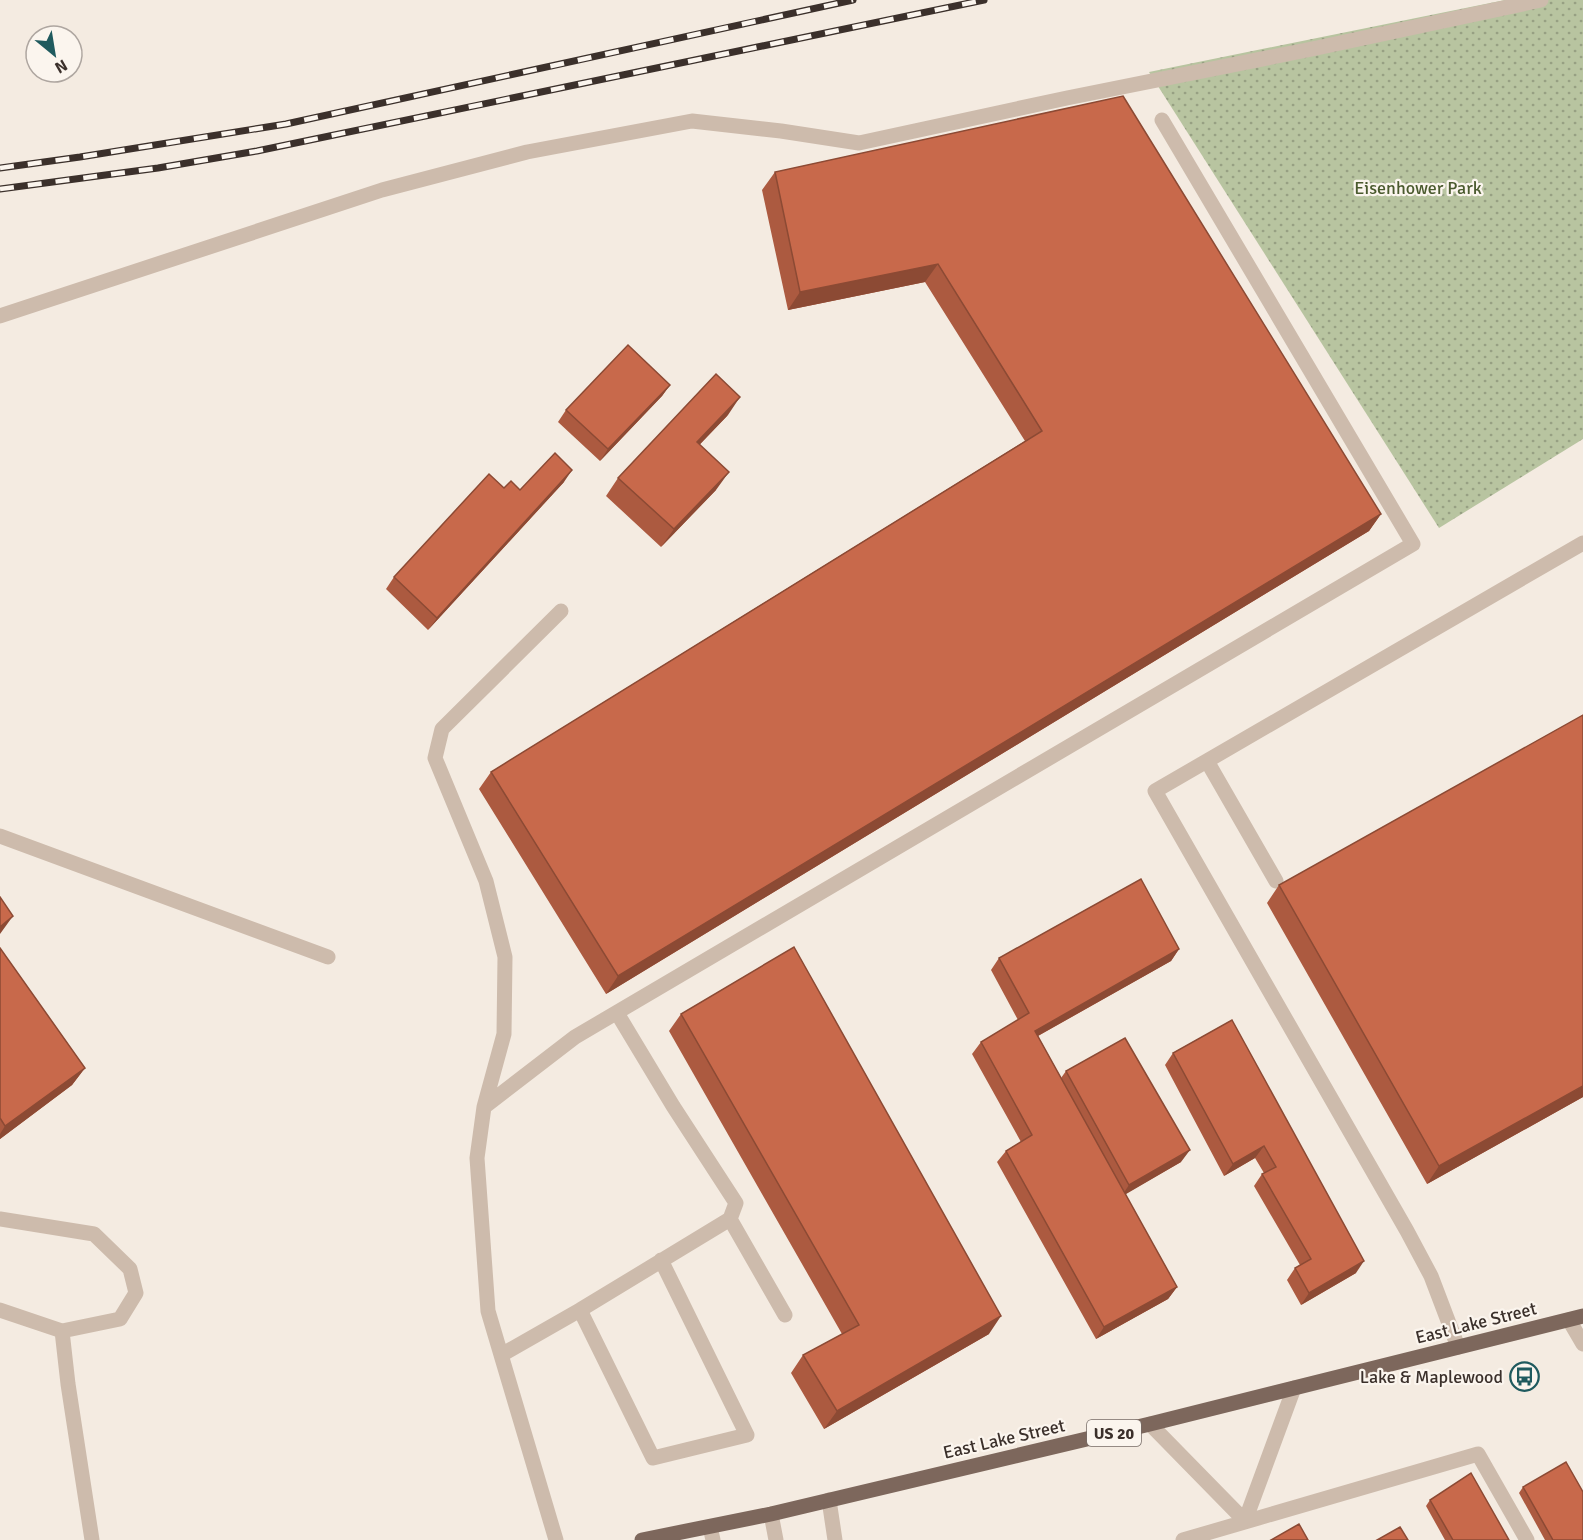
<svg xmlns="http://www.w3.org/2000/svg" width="1583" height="1540" viewBox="0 0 1583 1540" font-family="Signika,sans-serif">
<defs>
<pattern id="green-dots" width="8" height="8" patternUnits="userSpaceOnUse" patternTransform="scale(1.5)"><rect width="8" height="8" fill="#b8c4a0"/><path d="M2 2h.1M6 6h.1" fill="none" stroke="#97a083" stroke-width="1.8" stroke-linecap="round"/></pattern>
</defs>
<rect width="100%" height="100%" fill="#f4ebe1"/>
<path fill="url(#green-dots)" d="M 1505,0 L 1583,0 L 1583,439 L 1439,528 L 1149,72 Z"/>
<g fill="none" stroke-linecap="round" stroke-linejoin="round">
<path stroke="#cdbbac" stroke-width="15" d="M 0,316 L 382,190 L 527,152 L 692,121 L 781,131 L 859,143 L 1067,98 L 1312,49 L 1541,0
M 1207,761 L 1276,881
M 0,836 L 328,957
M 484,1107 L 504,1034 L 505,957 L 486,881 L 435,758 L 442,729 L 561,611
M 0,1219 L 94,1234 L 130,1269 L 136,1293 L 120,1319 L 62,1331 L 0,1310
M 730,1219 L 785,1315
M 580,1310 L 653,1458 L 747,1435 L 661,1260
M 62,1331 L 68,1384 L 92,1540
M 1458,1347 L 1431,1276 L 1407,1231 L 1155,791 L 1583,543
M 501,1355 L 580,1310 L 730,1219 L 736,1203 L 673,1106 L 617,1013
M 1150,1424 L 1245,1521 L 1294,1388
M 829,1500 L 835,1540
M 771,1514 L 776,1540
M 710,1527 L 713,1540
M 556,1540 L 488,1311 L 477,1158 L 484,1107 L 575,1037 L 1413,544 L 1162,120
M 1183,1540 L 1478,1454 L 1527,1540"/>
<path stroke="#cdbbac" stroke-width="15" d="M 1569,1320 L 1583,1344"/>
<path stroke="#7d675c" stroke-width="15" d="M 642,1540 L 771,1514 L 1150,1424 L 1583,1316"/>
<defs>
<path id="rail" d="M 0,168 L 80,157 L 286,124 L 853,0
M 0,189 L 158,168 L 257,151 L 984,0"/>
</defs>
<use href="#rail" stroke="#3b302b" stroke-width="7"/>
<use href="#rail" stroke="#fbf5ee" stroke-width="4.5" stroke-dasharray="14" stroke-linecap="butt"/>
</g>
<path fill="#ac5a40" d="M 775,172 L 1381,514 L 1369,531 L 606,994 L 479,789 L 491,772 L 1025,441 L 925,282 L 788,310 L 762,190 Z
M 670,385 L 662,396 L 600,461 L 558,422 L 566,410 Z
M 728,415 L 699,445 L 716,490 L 661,547 L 606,496 L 618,478 Z
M 564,482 L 428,630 L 386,589 L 394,577 L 504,488 L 520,490 Z
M 1279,885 L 1583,1097 L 1427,1184 L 1267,903 Z
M 0,948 L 85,1068 L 72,1085 L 0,1139 Z
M 1179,949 L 1171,961 L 1038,1036 L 1061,1078 L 1066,1071 L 1181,1162 L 1125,1194 L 1177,1287 L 1168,1299 L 1096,1339 L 997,1162 L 1006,1151 L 1021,1142 L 972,1054 L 981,1042 L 1018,1020 L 991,970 L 999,958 Z
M 681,1014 L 989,1334 L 824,1429 L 791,1373 L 803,1355 L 842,1334 L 669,1031 Z
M 1232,1020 L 1356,1273 L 1301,1305 L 1287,1280 L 1295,1268 L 1300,1265 L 1254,1186 L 1262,1174 L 1264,1173 L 1255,1158 L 1224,1176 L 1165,1065 L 1173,1053 Z
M 1523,1487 L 1583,1540 L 1545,1540 L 1519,1493 Z
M 1430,1500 L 1509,1540 L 1445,1540 L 1426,1506 Z"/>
<path fill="#8c4a34" d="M 938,264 L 925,282 L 788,310 L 800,292 Z
M 670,385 L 662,396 L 600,461 L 608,449 Z
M 740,397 L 728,415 L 685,460 L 697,442 Z
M 572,470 L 564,482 L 428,630 L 437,618 Z
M 729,472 L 716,490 L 661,547 L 674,529 Z
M 1381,514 L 1369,531 L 606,994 L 618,976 Z
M 13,916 L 0,934 L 0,927 Z
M 1179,949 L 1171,961 L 1027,1042 L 1035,1031 Z
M 85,1068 L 72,1085 L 0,1139 L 0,1134 L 5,1126 Z
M 1583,1086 L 1583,1097 L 1427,1184 L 1439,1166 Z
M 1264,1146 L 1255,1158 L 1224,1176 L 1233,1164 Z
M 1190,1150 L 1181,1162 L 1121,1197 L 1129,1185 Z
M 1364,1261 L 1356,1273 L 1301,1305 L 1309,1293 Z
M 1177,1287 L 1168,1299 L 1096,1339 L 1104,1327 Z
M 1001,1316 L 989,1334 L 824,1429 L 837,1411 Z"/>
<path fill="#c8694b" stroke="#8c4a34" stroke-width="1.5" d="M 1123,96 L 1381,514 L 618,976 L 491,772 L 1042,431 L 938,264 L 800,292 L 775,172 Z
M 628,345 L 670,385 L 608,449 L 566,410 Z
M 716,374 L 740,397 L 697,442 L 729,472 L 674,529 L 618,478 Z
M 555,453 L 572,470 L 437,618 L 394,577 L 489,474 L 504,488 L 511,481 L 520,490 Z
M 1583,715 L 1583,1086 L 1439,1166 L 1279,885 Z
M 1141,879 L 1179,949 L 1035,1031 L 1177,1287 L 1104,1327 L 1006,1151 L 1032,1135 L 981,1042 L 1029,1013 L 999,958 Z
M 0,897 L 13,916 L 0,927 Z
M 794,947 L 1001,1316 L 837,1411 L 803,1355 L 859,1325 L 681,1014 Z
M 0,948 L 85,1068 L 5,1126 L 0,1118 Z
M 1232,1020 L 1364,1261 L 1309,1293 L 1295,1268 L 1311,1259 L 1262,1174 L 1276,1167 L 1264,1146 L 1233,1164 L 1173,1053 Z
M 1125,1038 L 1190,1150 L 1129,1185 L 1066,1071 Z
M 1566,1462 L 1583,1492 L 1583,1540 L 1553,1540 L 1523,1487 Z
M 1471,1473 L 1509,1540 L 1453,1540 L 1430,1500 Z
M 1299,1524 L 1308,1540 L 1271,1540 Z
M 1400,1527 L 1408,1540 L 1377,1540 Z"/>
<defs>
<symbol id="bus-ring" viewBox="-11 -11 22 22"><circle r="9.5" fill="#fbf5ee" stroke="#1f5a5e" stroke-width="1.5"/><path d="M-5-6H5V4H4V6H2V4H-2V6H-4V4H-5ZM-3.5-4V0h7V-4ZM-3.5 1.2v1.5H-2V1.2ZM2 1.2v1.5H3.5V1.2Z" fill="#1f5a5e"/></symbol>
</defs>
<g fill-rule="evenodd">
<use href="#bus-ring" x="1508" y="1360" width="33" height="33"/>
</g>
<g text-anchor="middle" stroke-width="4.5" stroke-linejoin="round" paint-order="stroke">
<rect fill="#fbf5ee" stroke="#756b66" stroke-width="1.5" x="1087" y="1420" width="54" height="26" rx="4.5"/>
<g font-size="16" font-weight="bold" fill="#3b302b">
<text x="1114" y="1439">US 20</text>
</g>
<g font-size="18" fill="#4a5a2e" stroke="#fbf5ee">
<text x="1418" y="194">Eisenhower Park</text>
</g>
<g font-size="18" fill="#3b302b" stroke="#fbf5ee">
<text transform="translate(1476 1323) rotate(-14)" y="6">East Lake Street</text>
<text transform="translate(1004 1439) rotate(-13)" y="6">East Lake Street</text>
</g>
<g font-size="18" fill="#3b302b" stroke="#fbf5ee" text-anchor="end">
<text x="1503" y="1383">Lake &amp; Maplewood</text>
</g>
</g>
<g transform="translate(54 54) rotate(150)"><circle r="28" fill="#fbf5ee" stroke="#aea6a0" stroke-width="1.5"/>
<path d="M0-4.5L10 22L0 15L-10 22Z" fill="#1f5a5e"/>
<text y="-9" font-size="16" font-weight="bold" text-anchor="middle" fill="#3b302b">N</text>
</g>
</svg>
